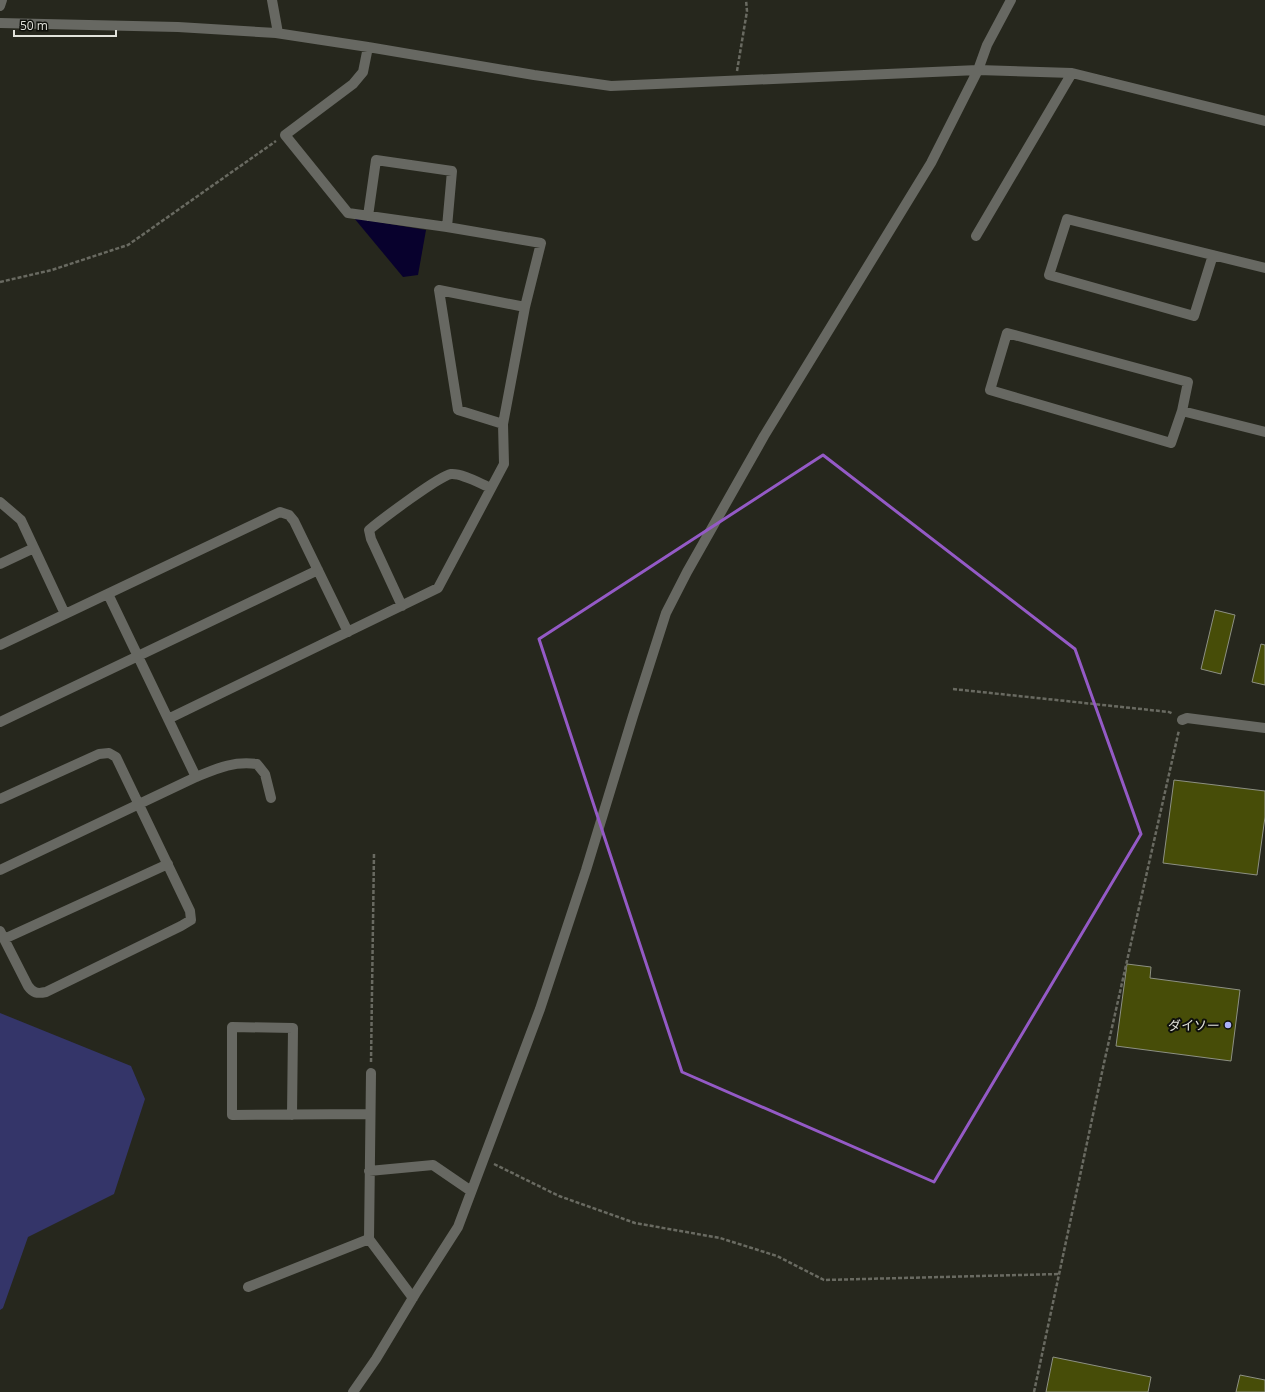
<svg xmlns="http://www.w3.org/2000/svg" width="1265" height="1392" viewBox="0 0 1265 1392" font-family="'Open Sans','Noto Sans JP',sans-serif">
<rect width="100%" height="100%" fill="#26271d"/>
<path fill="#343569" d="M 0,1013 L 131,1066 L 145,1099 L 114,1194 L 28,1237 L 3,1308 L 0,1310 Z"/>
<path fill="#08012d" d="M 354,218 L 426,230 L 418,275 L 403,277 Z"/>
<path fill="#474d08" stroke="#8d9083" d="M 1215,610 L 1235,615 L 1221,674 L 1201,669 Z
M 1261,644 L 1265,645 L 1265,685 L 1252,682 Z
M 1174,780 L 1265,791 L 1265,817 L 1257,875 L 1163,863 Z
M 1127,964 L 1151,967 L 1150,978 L 1240,990 L 1231,1061 L 1116,1046 Z
M 1053,1357 L 1151,1377 L 1148,1392 L 1046,1392 Z
M 1240,1375 L 1265,1380 L 1265,1392 L 1236,1392 Z"/>
<g fill="none" stroke-linecap="round" stroke-linejoin="round">
<path stroke="#696a61" stroke-width="2.5" stroke-dasharray="4 2" stroke-linecap="butt" d="M 737,71 L 747,11 L 746,0
M 0,282 L 52,270 L 128,245 L 276,141
M 953,689 L 1169,712 L 1173,714
M 371,1062 L 374,853
M 494,1164 L 559,1196 L 635,1223 L 720,1238 L 777,1256 L 824,1280 L 1059,1274
M 1034,1392 L 1104,1063 L 1179,730"/>
<path stroke="#676862" stroke-width="10" d="M 272,0 L 278,33
M 0,6 L 2,0
M 0,23 L 178,27 L 276,33 L 368,47 L 534,75 L 611,86 L 978,70 L 1072,73 L 1265,121
M 368,216 L 376,160 L 452,171 L 447,227
M 976,236 L 1072,73
M 1213,255 L 1194,316 L 1049,275 L 1067,219 L 1265,268
M 1007,333 L 1188,382 L 1182,411 L 1171,443 L 990,390 Z
M 1182,411 L 1265,432
M 503,424 L 458,410 L 439,290 L 525,307
M 0,502 L 21,520 L 65,614
M 0,564 L 34,548
M 108,594 L 196,777
M 402,606 L 371,539 L 369,530 C 381,520 439,476 451,474 C 462,473 481,484 491,488
M 0,645 L 280,512 L 289,515 L 294,521 L 348,632
M 168,719 L 438,588 L 504,464 L 503,424 L 525,307 L 541,243 L 447,227 L 348,213 L 285,135 L 353,84 L 363,72 L 368,47
M 1182,720 L 1187,718 L 1265,728
M 0,722 L 318,570
M 0,799 L 99,754 L 109,753 L 116,757 L 190,911 L 191,920 L 181,926 L 46,992 C 37,994 33,993 28,986 L 0,931
M 0,870 L 196,777 C 218,768 233,761 257,764 L 265,774 L 271,798
M 4,939 L 168,864
M 371,1073 L 369,1239 L 413,1298
M 292,1115 L 293,1028 L 232,1027 L 232,1115 L 370,1114
M 369,1171 L 433,1165 L 471,1191
M 248,1287 L 369,1239
M 353,1392 L 376,1359 L 417,1291 L 458,1227 L 540,1009 L 586,870 L 633,716 L 666,613 L 687,572 L 764,436 L 931,163 L 978,70 L 987,45 L 1011,0"/>
</g>
<path fill="none" stroke="#945ac6" stroke-width="3" stroke-linejoin="round" d="M 823,455 L 1075,649 L 1141,834 L 934,1182 L 682,1072 L 539,639 Z"/>
<circle fill="#aab0fb" stroke="#0f100b" stroke-width="1.5" cx="1228" cy="1025" r="4"/>
<g text-anchor="middle" stroke-width="4" stroke-linejoin="round" paint-order="stroke">
<g font-size="13" fill="#e1e2db" stroke="#0f100b" text-anchor="end">
<text x="1220" y="1030">ダイソー</text>
</g>
</g>
<path d="M14 30v6h102v-6" fill="none" stroke="#e1e2db" stroke-width="2"/>
<text x="20" y="30" font-size="12" fill="#e1e2db" stroke="#0f100b" stroke-width="3" paint-order="stroke">50 m</text>
</svg>
